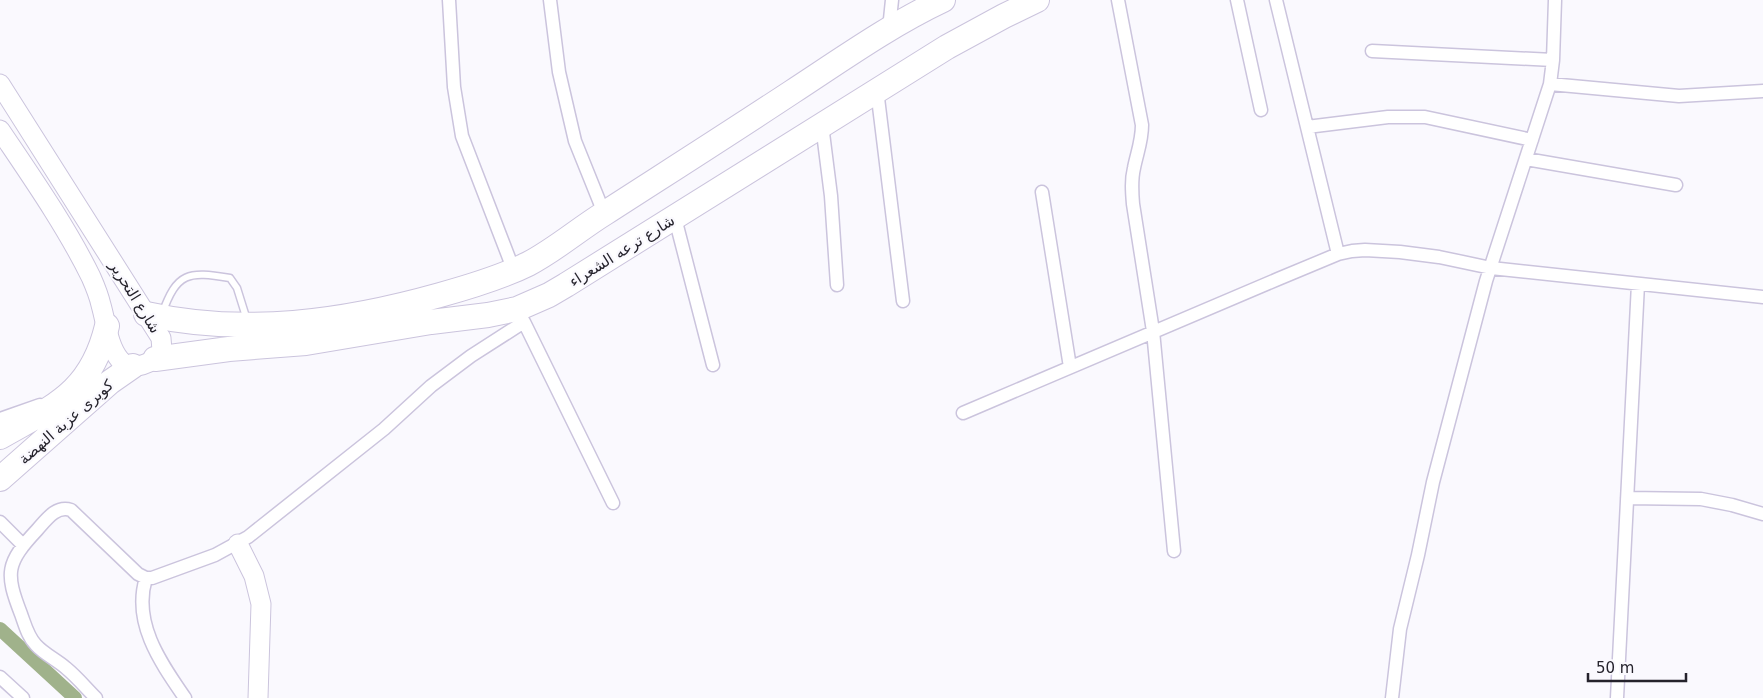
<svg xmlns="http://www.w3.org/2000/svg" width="1763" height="698" viewBox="0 0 1763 698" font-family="'DejaVu Sans',Vazirmatn,sans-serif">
<rect width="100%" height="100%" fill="#faf9fe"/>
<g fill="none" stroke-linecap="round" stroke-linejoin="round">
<path stroke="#a0b28b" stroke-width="14" d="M 0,629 L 75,698"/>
<defs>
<path id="lane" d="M 162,314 C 177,272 188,271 230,278 L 237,288 L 247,320"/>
<path id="street" d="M 449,0 L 454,87 L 462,136 L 514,271
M 550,0 L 559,72 L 575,141 L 604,213
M 1118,0 L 1142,125 C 1142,141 1137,153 1134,168 C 1131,180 1132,192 1133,204 L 1153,331 L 1174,551
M 1237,0 L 1261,110
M 1276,0 L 1338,254
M 889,29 L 892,0
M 1372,51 L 1553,60
M 1550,84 L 1679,96 L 1763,91
M 877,90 L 903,301
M 822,125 L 831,196 L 837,285
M 1307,127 L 1388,117 L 1425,117 L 1532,140
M 1526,159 L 1676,185
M 1042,192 L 1070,367
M 675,218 L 713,365
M 524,322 L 613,503
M 963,413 L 1278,279 L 1338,254 L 1352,251 L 1365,250 L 1400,252 L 1439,257 L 1491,268 L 1763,297
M 0,419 L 40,405
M 1627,498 L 1701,499 L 1732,505 L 1763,514
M 0,522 L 23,545
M 146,578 C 132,623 161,663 185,698
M 0,677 L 23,698
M 96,698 C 86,688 77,677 66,668 C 57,660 44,654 36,645 C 28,637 25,625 21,614 C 5,573 6,563 37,530 C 46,520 56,505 71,510 L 138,574 L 146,578 L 152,578 L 215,555 L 248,537 L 384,429 L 431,386 L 471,356 L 524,322 L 517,309
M 1392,698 L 1400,629 L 1418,555 L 1433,482 L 1486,281 L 1550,84 L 1553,60 L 1555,0
M 1617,698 L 1638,284"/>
<path id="secondary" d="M 0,84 L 161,338 L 162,351 C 155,363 131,373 120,360 C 108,346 106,322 101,305 C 99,296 95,286 91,277 C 66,226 31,176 0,130
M 238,544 L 254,576 L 261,604 L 258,698"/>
<path id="highway" d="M 146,314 C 244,336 344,322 440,295 C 469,287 500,278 528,264 C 555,250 579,229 605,213 C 667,173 730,133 792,92 C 841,60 890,25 943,0
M 155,359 L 229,349 L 306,343 L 431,322 L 488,315 L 517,309 L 549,295 L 566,285 L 947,47 L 1004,16 L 1037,0
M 0,437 C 54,406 91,393 107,326
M 0,479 L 110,382 L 133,366"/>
</defs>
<use href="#lane" stroke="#cbc4dd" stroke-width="9"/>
<use href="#street" stroke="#cbc4dd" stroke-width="15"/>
<use href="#secondary" stroke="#cbc4dd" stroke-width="21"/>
<use href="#highway" stroke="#cbc4dd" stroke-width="26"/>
<use href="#lane" stroke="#fff" stroke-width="6"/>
<use href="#street" stroke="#fff" stroke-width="12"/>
<use href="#secondary" stroke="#fff" stroke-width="19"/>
<use href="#highway" stroke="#fff" stroke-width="24"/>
</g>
<g text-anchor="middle" stroke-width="4.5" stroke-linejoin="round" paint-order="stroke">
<g font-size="15" fill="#25232c" stroke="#faf9fe">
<text transform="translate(622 251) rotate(-32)" y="5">شارع ترعه الشعراء</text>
<text transform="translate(135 297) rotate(58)" y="5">شارع التحرير</text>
<text transform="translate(66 422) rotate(-41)" y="5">كوبرى عزبة النهضة</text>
</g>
</g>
<path d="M1588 673v8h98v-8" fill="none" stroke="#25232c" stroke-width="2.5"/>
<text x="1596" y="673" font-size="15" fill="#25232c" stroke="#faf9fe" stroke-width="4" paint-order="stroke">50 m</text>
</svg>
